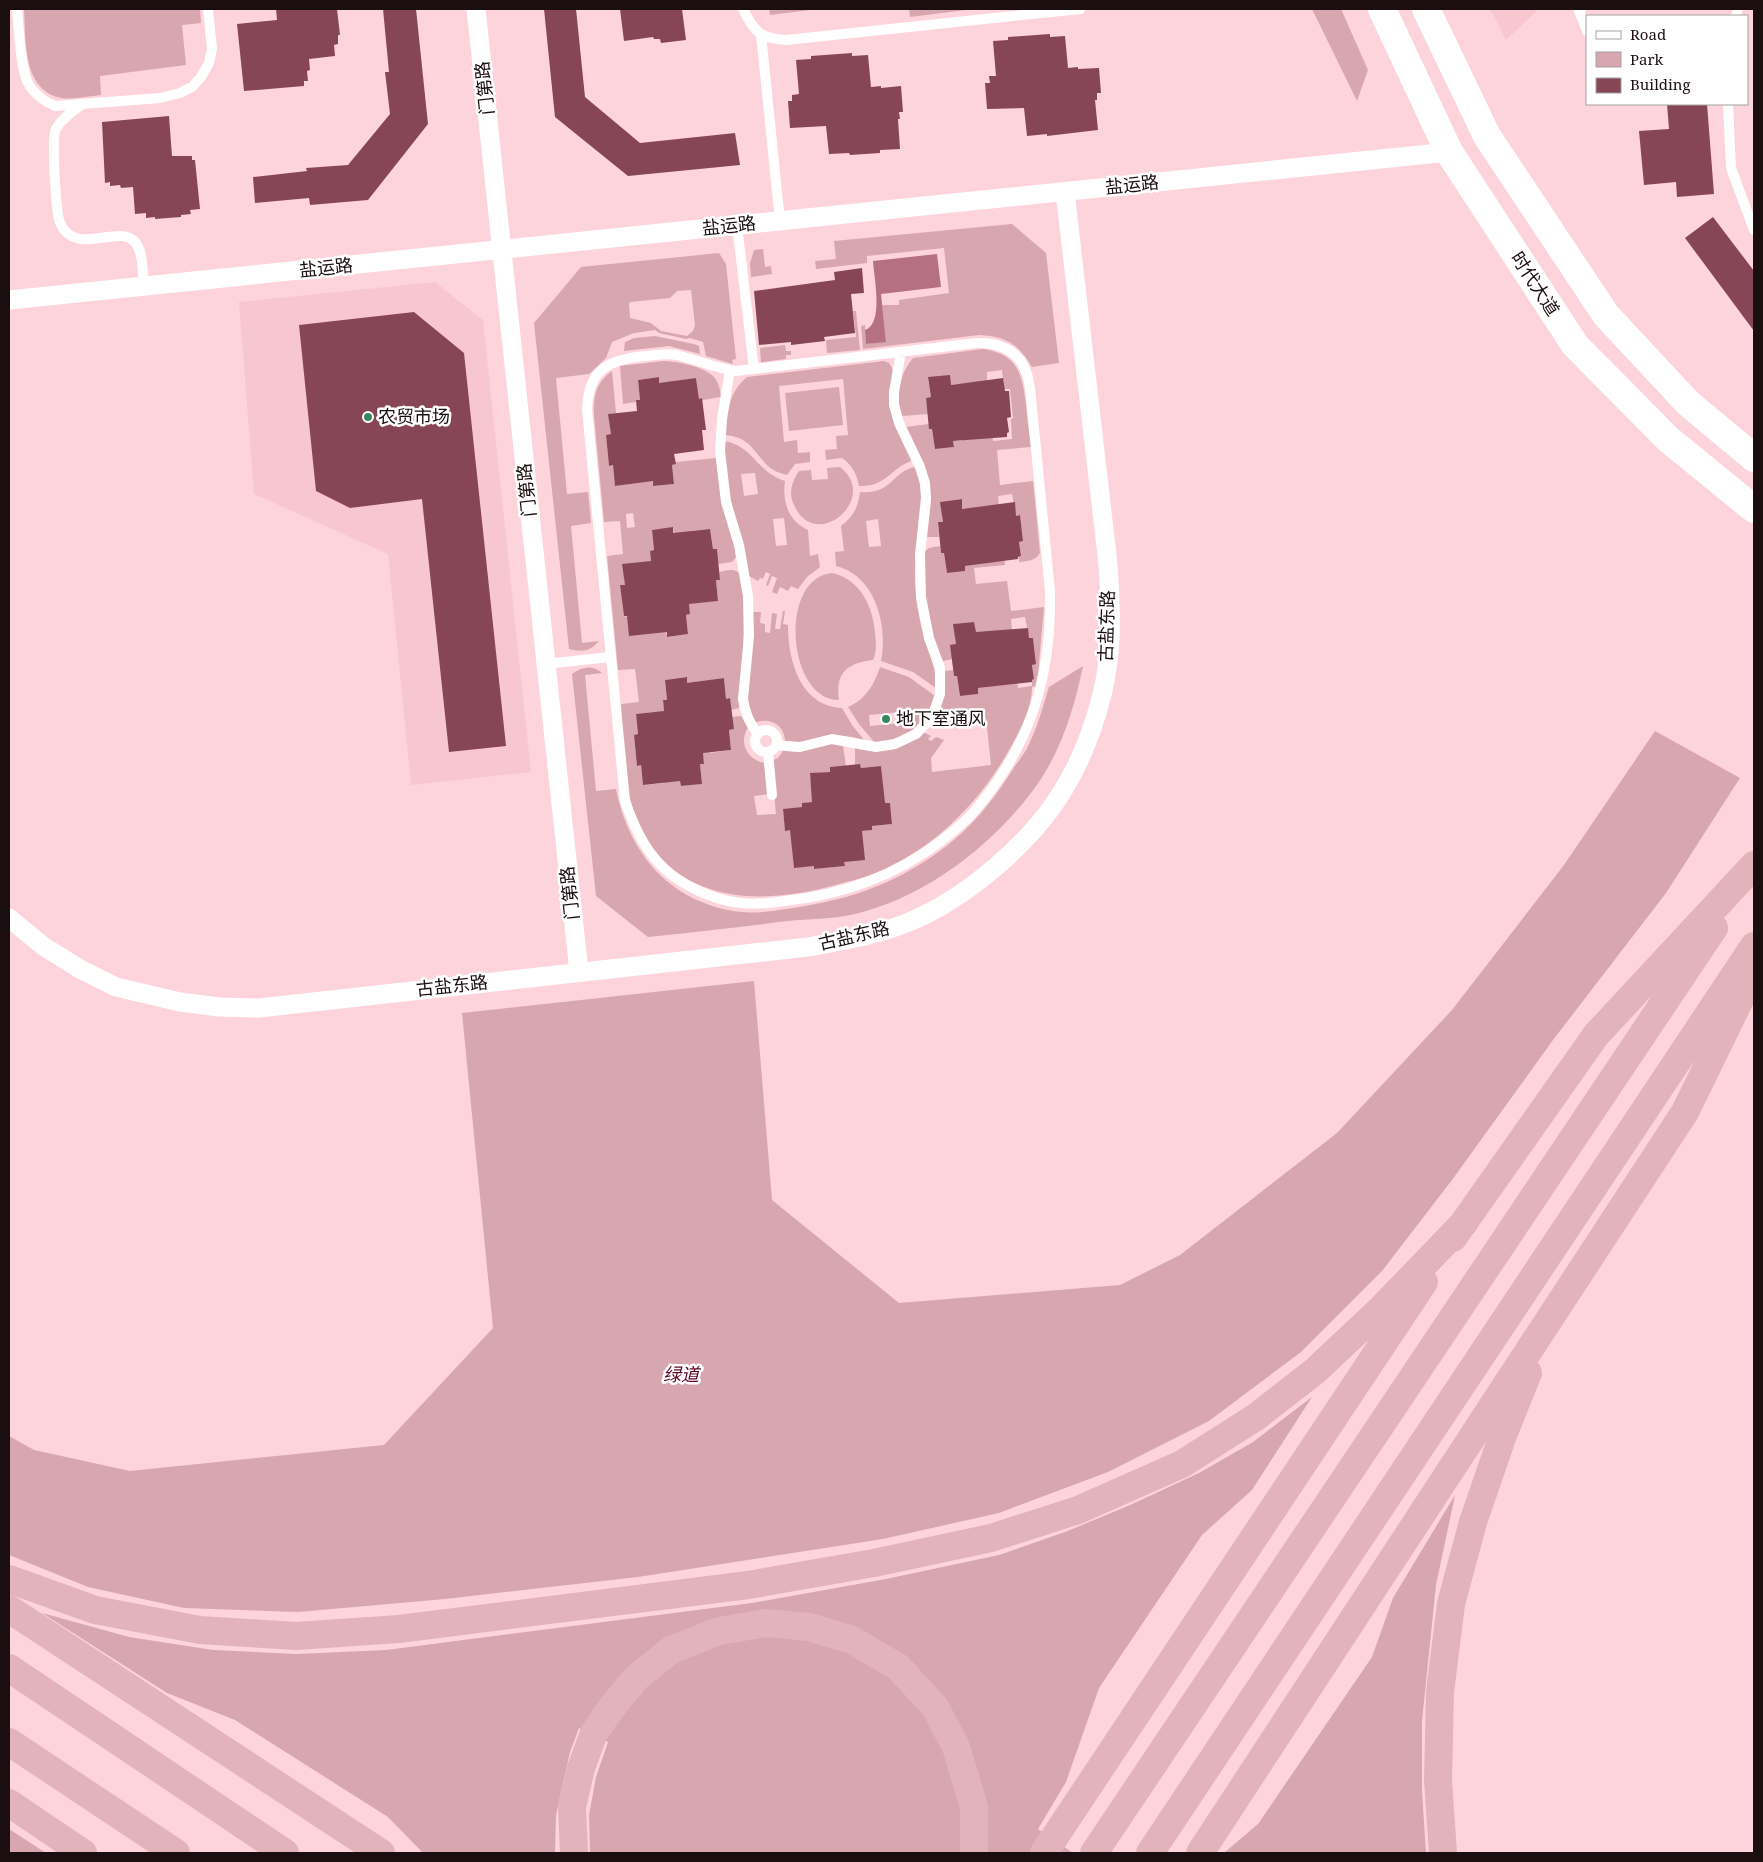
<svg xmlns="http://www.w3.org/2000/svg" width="1763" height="1862" viewBox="0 0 1763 1862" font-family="'Noto Serif','Noto Sans SC',serif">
<rect width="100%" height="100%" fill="#fdd4db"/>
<path fill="#f8c6cf" d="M 1490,9 L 1539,9 L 1506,40 Z
M 435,282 L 483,320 L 531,772 L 411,785 L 388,554 L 254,494 L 239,302 Z"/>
<path fill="#d8a6af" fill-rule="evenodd" d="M 24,9 L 200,9 L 201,23 L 182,25 L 186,65 L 100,76 L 101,95 C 88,96 74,100 62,98 C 22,91 26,39 24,9 Z
M 769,9 L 818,9 L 770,15 Z
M 909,9 L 974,9 L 910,17 Z
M 1312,9 L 1341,9 L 1368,70 L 1357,101 Z
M 1012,224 L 1046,253 L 1059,363 L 1032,367 C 1019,344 1005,336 979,335 L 863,349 L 861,326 L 865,325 L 866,344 L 886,341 L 882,305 L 899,305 L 899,300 L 949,293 L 944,248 L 867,256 L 867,263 L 816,269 L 815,261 L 836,259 L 834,241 Z
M 763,249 L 765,267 L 771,266 L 772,274 L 751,277 L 750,263 L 754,250 Z
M 719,253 L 726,264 L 736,359 L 732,360 L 733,364 L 706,356 L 703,342 L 690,338 L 686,339 L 659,333 L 655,330 L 634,333 L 612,342 L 606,358 L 589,374 L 556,378 L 567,494 L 588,492 L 591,523 L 571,526 L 582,643 L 599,641 C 590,652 582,652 569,649 L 534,323 L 581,267 ZM 691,290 L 695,325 L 693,331 L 687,336 L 661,331 L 651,323 L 630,318 L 629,305 L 630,302 L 670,298 L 677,291 Z
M 853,311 L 856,311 L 860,350 L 827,353 L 826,340 L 856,337 Z
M 655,336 L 694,344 L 699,346 L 700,354 L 669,346 L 624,351 L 625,342 L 634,338 Z
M 785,345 L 786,351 L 791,351 L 791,355 L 786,355 L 786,359 L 761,362 L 760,348 Z
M 983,349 C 1018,354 1022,374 1026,404 C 1027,418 1029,432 1031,447 L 997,450 L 1000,485 L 1033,481 L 1040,553 C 1035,561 1028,561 1019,562 L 1019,557 L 1021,556 L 1019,542 L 1023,541 L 1020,515 L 1016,516 L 1012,494 L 998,496 L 999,507 L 962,509 L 961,499 L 941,502 L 943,522 L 938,522 L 939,537 L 927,537 L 931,502 L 929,482 L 906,427 L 929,424 L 929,429 L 932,429 L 935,449 L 954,447 L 953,441 L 962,441 L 960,422 L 992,431 L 993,441 L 1012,439 L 1011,419 L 1013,418 L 1010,389 L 1004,389 L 1002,370 L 987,372 L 987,381 L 951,385 L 928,378 L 931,397 L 926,398 L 928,414 L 903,416 L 901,415 C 896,394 899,375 913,358 Z
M 663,361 C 675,361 699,366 709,373 C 718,378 720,388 721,397 L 703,400 L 699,399 L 696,378 L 676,381 L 660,388 L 658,377 L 638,380 L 640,400 L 636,400 L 636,402 L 623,404 L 620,366 Z
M 884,361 L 889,363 L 892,368 L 911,461 C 890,469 886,487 859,486 C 857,474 852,465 842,458 L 826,460 L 825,450 L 837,449 L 836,436 L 848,435 L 843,379 L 779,386 L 784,442 L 797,440 L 798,453 L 810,452 L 810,462 L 795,464 L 787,475 C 779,473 771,470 766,464 C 751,448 749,437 724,435 C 728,412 728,393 747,377 Z
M 612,371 L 616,413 L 609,414 L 611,434 L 606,435 L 609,466 L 613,465 L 615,486 L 636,483 L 635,473 L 652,475 L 653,486 L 674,484 L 672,465 L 676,464 L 676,462 L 716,458 L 721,498 L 734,541 L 736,557 L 732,562 L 718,564 L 717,549 L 713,549 L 710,529 L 690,531 L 691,541 L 674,538 L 673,528 L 652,530 L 654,550 L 650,551 L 652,572 L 623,565 L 625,585 L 620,585 L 624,616 L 666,628 L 667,637 L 688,634 L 686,615 L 690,614 L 688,597 L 696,603 L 718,601 L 716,580 L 720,580 L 719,572 C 724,571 733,568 738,572 C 749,581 741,690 739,708 L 731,710 L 730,698 L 726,699 L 724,678 L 704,681 L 705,691 L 688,688 L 686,677 L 665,680 L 667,700 L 663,700 L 665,721 L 656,712 L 636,714 L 638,734 L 634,735 L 637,766 L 641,765 L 643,785 L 664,783 L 663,773 L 680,778 L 681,786 L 702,784 L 700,764 L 704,764 L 702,746 L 709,745 L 710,753 L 731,750 L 729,730 L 734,729 L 732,717 L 741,716 L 749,726 C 738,741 746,759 764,763 L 769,794 L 754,796 L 757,815 L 776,814 L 771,761 L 778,758 L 783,751 L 800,752 L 833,743 L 843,745 L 846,766 L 830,767 L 830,772 L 810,774 L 812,795 L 823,801 L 802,803 L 802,807 L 783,810 L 785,830 L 794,830 L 801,845 L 792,846 L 794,867 L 814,866 L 814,869 L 844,866 L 844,862 L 855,832 L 872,830 L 872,826 L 892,824 L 890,803 L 880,804 L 883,787 L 881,766 L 861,768 L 860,764 L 855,765 L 855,748 L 870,751 L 923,732 L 931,736 L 928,739 L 931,741 L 936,737 L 944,740 L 931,758 L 932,772 L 991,765 L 986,718 L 958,721 L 956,723 L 952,721 L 950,722 L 947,721 L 946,723 L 943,721 L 941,723 L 936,717 L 945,692 L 945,671 L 953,670 L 954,676 L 957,676 L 960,696 L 978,694 L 978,688 L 987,687 L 985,669 L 1017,678 L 1018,688 L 1032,686 L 1032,680 L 1034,679 L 1032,665 L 1036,663 L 1033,638 L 1029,638 L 1025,617 L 1011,619 L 1012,630 L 983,644 L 981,632 L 975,632 L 974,622 L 954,624 L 956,644 L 952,659 L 943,661 L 941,658 L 932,636 L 925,602 L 924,552 L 929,548 L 940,546 L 941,553 L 944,553 L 947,573 L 965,571 L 965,566 L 1004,556 L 1005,565 L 974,568 L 976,584 L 1007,581 L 1011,611 L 1044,607 L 1037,686 L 1032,687 C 1032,708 1020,731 1009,750 C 984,795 945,837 899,862 C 881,873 859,879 839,884 C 770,904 687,907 645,837 C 622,798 624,748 621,704 L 639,702 L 635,669 L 618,670 L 607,556 L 623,554 L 620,521 L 604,522 L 594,416 C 593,397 596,382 612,371 ZM 633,513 L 635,527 L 627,528 L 626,514 Z
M 839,387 L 843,425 L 789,431 L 785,393 Z
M 724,441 C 754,446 756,472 785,481 C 782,501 788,521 808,530 L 810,556 L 818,554 L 820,567 L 807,577 L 798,589 L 791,586 L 788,591 L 780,587 L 777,594 L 772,592 L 777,578 L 772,576 L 768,586 L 766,585 L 770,574 L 766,572 L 763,579 L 760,578 L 758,581 L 749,576 C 738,530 725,489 724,441 ZM 755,473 L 758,494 L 744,496 L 741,474 ZM 784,518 L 787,545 L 776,546 L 773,519 Z
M 840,467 C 880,498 817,552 795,507 C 788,495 791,483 799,471 L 811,470 L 812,480 L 828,479 L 827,468 Z
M 915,467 C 930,504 913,545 915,584 C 916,602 919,620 924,637 C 930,656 936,667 936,688 L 913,672 L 881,661 C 888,626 876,576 836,566 L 835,552 L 844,551 L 841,526 C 854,516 858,507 860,492 C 892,495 891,472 915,467 ZM 878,519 L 881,546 L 869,547 L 866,521 Z
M 832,573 C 860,579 873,606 875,633 C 876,642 877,652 873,660 C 848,663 835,672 839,700 C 787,700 778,578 832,573 Z
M 783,611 L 785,611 L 783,624 L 788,625 C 788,660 800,706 842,708 L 852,725 L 865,741 L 853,737 L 831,735 L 800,743 L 785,743 C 786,727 771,716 755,723 L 747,702 L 753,612 L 761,612 L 760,623 L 765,624 L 765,632 L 770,633 L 772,613 L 777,614 L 775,629 L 780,629 Z
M 1083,666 C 1075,705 1063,745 1041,779 C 1000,840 928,897 855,914 C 833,919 809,919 787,921 C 741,927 695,932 648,937 L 596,896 L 572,674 C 581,667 592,664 602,673 L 585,675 L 596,791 L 616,789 C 629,855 672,904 741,912 C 762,914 785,909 805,906 C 864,896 909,877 955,839 C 980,818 998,793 1015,766 C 1020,759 1026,752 1029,744 C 1038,726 1043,706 1049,687 Z
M 880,667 L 909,677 L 935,696 C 923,727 908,738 875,743 L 859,724 L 848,707 C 866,699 874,685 880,667 ZM 901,712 L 902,723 L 870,726 L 869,715 Z
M 1655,731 L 1740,778 L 1666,893 L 1553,1040 L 1452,1180 L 1382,1271 L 1301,1352 L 1209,1421 L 1108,1472 L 999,1513 L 883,1539 L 638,1577 L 445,1599 L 298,1612 L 184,1608 L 88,1587 L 9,1555 L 9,1436 L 34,1450 L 130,1471 L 384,1445 L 493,1328 L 462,1013 L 754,981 L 772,1200 L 899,1303 L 1120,1285 L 1180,1255 L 1337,1133 L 1452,1010 L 1564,865 Z
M 1312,1397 L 1252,1490 L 1202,1535 L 1099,1688 L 1066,1782 L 1038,1829 L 1073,1853 L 590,1853 L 589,1815 L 596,1777 L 608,1742 L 579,1728 L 570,1752 L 556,1815 L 555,1853 L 423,1853 L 388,1817 L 235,1720 L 167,1693 L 42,1613 L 129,1637 L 213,1650 L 297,1654 L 386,1650 L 752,1603 L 886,1579 L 999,1555 L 1065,1532 L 1128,1506 L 1199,1473 L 1253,1442 Z
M 1455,1495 L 1436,1585 L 1422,1721 L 1422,1791 L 1426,1853 L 1224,1853 L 1258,1824 L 1372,1657 L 1393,1598 Z
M 9,1829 L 46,1853 L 9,1853 Z"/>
<path fill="#b5717f" d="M 937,254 L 941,287 L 881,294 L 886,342 L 866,344 L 865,330 C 884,324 874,278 873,261 Z"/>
<path fill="#864655" d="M 276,9 L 337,9 L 340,35 L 338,35 L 338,44 L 334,45 L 335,56 L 309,59 L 310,70 L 307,71 L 308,81 L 304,81 L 304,86 L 244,91 L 237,24 L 277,20 Z
M 383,9 L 416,9 L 428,124 L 368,200 L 310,205 L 309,198 L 255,203 L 253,177 L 307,171 L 306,168 L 348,165 L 390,114 L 385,72 L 389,72 Z
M 544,9 L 576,9 L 585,97 L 640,143 L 735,133 L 740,165 L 628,176 L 555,117 Z
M 620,9 L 682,9 L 686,40 L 661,43 L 660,39 L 654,39 L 653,37 L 624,41 Z
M 1050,34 L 1050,37 L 1065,36 L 1068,68 L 1078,67 L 1078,69 L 1099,68 L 1101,93 L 1097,93 L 1097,100 L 1095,100 L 1098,130 L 1047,136 L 1047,134 L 1027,136 L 1024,108 L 987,109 L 985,83 L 990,83 L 989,76 L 996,76 L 993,41 L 1008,40 L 1008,37 Z
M 852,53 L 852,56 L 868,55 L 871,87 L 881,86 L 881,88 L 901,86 L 903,112 L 899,112 L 900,119 L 898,119 L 900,149 L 880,150 L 880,153 L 850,155 L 849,153 L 829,154 L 826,126 L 790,128 L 788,101 L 792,101 L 792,95 L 799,94 L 796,60 L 811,59 L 811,56 Z
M 1667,104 L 1707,104 L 1714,194 L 1677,197 L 1676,182 L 1644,185 L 1639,131 L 1669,129 Z
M 169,116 L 172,156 L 192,156 L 192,160 L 195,160 L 200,209 L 190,210 L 191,214 L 181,215 L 181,217 L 155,219 L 155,217 L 146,218 L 146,213 L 135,214 L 133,187 L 121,188 L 120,185 L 110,186 L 110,182 L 105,183 L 102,122 Z
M 1713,217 L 1754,271 L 1754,331 L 1685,238 Z
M 862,268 L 864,293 L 851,294 L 855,333 L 824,337 L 825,341 L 791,345 L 791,342 L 759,345 L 754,291 L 835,280 L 834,272 Z
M 414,312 L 464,353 L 506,746 L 449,752 L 422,499 L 350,508 L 316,491 L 299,325 Z
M 950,375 L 951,385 L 1003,378 L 1005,391 L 1009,391 L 1011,417 L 1007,418 L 1009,432 L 1007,433 L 1007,437 L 953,441 L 954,447 L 935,449 L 932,429 L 929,429 L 926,398 L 931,397 L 928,377 Z
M 659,377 L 659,383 L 696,378 L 699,399 L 702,398 L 706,430 L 702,430 L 704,450 L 674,454 L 676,464 L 672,465 L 674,484 L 653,486 L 653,481 L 615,486 L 613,465 L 609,466 L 606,435 L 611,434 L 608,414 L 637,411 L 636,400 L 640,400 L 638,380 Z
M 962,499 L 962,509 L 1015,502 L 1016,516 L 1020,515 L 1023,541 L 1019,542 L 1021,556 L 1018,557 L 1018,559 L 965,566 L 965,571 L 947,573 L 944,553 L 941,553 L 938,522 L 943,522 L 940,502 Z
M 673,527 L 673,533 L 710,529 L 713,549 L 717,549 L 720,580 L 716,580 L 718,601 L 689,604 L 690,614 L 686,615 L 688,634 L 667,637 L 667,632 L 629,636 L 627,616 L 624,616 L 620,585 L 625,585 L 622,564 L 651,561 L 650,551 L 654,550 L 652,530 Z
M 974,622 L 976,632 L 1028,628 L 1029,638 L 1033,638 L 1036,664 L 1032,665 L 1034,679 L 1032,680 L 1032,682 L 978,688 L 978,694 L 960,696 L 957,676 L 954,676 L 950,645 L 956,644 L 953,624 Z
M 687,677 L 687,683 L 724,678 L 726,699 L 730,698 L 734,729 L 729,730 L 731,750 L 703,753 L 704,764 L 700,764 L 702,784 L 681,786 L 680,781 L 643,785 L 641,765 L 637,766 L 634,735 L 638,734 L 636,714 L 664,711 L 663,700 L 667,700 L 665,680 Z
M 860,764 L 861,768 L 881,766 L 885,803 L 890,803 L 892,824 L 872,826 L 872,830 L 862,831 L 865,860 L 844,862 L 845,866 L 814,869 L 814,866 L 794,868 L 790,830 L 785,831 L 783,809 L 802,807 L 802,803 L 812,802 L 810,773 L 830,772 L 830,767 Z"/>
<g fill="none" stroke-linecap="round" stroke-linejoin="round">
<path stroke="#fff" stroke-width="10" d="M 17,9 C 19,27 20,67 28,83 C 33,93 45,102 55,106 L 160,98 L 180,93 L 192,87 L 201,77 L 209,63 L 212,49 L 208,9
M 743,9 C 754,32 760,38 786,40 L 1080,9
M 1581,9 L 1579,11 L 1587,31
M 1736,16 L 1738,9
M 761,34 L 780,221
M 1728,104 L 1731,168 L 1754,230
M 81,105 C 72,112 61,119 56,129 C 51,138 56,207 59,220 C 61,226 65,232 70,235 C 88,248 122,226 135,242 C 144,253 142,273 144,286
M 737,225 L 754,369
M 976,343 C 1008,342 1026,357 1030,388 L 1050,591 C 1052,678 1030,747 972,814 C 963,824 952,832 941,841 C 895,876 842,895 784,901 C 766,904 746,905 728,901 C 710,897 688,887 673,876 C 648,857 635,830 625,801 L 587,410 C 588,369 609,359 646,356 C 656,355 667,353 677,355 C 697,360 715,368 736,371 Z
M 730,370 L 722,419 L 720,451 L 726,502 L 739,545 L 748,596 L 749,636 L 743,699 C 745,713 749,722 758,734
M 546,664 L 610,657
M755 741a11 11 0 1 1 22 0a11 11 0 1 1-22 0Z
M 776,745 L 800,747 L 832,739 L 876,747 L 895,744 L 916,734 L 927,722 L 934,712 L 940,694 L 940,668 L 929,638 L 921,597 L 920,555 L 926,498 L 925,483 L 920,467 L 899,423 L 894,405 L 894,392 L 901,352
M 768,752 L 772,795"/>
<path stroke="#fff" stroke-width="19" d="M 476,9 L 579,972
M 9,300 L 1449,152
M 9,918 L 43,946 L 80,969 L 116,987 L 180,1002 L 219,1007 L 259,1008 L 808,947 C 840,941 873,936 904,924 C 964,901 1033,842 1065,787 C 1086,752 1103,703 1108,662 C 1112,630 1110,597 1108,564 L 1065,192"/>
<path stroke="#fff" stroke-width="28" d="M 1382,9 L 1449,152 L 1575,345 L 1668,439 L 1754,509
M 1426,9 L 1487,136 L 1606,315 L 1688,403 L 1754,458"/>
<path stroke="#e3b3bb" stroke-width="28" d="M 1453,1238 L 1596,1035 L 1754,865
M 9,1579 L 95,1610 L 200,1630 L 296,1636 L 399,1629 L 748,1585 L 874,1563 L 991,1538 L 1078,1510 L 1182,1464 L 1256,1417 L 1315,1371 L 1380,1310 L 1464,1223
M 9,1609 L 381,1853
M 9,1668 L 285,1853
M 9,1742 L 176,1853
M 9,1803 L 83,1853
M 574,1853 L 572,1807 L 581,1768 L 594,1733 L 612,1707 L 636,1678 L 671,1650 L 719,1631 L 766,1623 L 809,1627 L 852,1640 L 898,1667 L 935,1707 L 956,1747 L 974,1807 L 974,1853
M 1044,1853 L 1424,1282
M 1094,1853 L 1714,928
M 1150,1853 L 1754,946
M 1200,1853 L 1685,1112 L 1751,977
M 1443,1853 L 1438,1780 L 1440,1692 L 1451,1604 L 1473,1522 L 1503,1435 L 1528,1373"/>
</g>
<g fill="#35895b" stroke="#fff" stroke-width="2">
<circle cx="368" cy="417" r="5"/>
<circle cx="886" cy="719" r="5"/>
</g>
<g text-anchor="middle" stroke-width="5" stroke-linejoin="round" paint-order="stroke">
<g font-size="18" fill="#1b0e11" stroke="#fff">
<text transform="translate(485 88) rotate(-96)" y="6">门第路</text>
<text transform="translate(1132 185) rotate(-6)" y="6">盐运路</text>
<text transform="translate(729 226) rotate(-6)" y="6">盐运路</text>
<text transform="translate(326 268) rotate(-6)" y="6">盐运路</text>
<text transform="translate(1535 284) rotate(57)" y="6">时代大道</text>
<text transform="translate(527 490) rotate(-96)" y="6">门第路</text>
<text transform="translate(1107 626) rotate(-88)" y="6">古盐东路</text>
<text transform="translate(570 893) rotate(-96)" y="6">门第路</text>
<text transform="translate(854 936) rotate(-13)" y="6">古盐东路</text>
<text transform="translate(452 986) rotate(-6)" y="6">古盐东路</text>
</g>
<g font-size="18" fill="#1b0e11" stroke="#fff" text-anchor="start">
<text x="378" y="423">农贸市场</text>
<text x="896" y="725">地下室通风</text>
</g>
<g font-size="18" font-style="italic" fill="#5b0425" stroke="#fff">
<text x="681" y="1381">绿道</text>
</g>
</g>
<rect width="1763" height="1862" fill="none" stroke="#1b0e11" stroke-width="20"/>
<rect x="1586" y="15" width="162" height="90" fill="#ffffff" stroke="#a49fa0"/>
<rect x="1596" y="31" width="25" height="8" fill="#ffffff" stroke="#a49fa0"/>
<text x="1630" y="40" font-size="15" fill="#1b0e11">Road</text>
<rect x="1596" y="52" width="25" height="15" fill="#d8a6af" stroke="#a49fa0"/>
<text x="1630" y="65" font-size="15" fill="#1b0e11">Park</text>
<rect x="1596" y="78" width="25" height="15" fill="#864655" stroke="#a49fa0"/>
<text x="1630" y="90" font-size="15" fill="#1b0e11">Building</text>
</svg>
